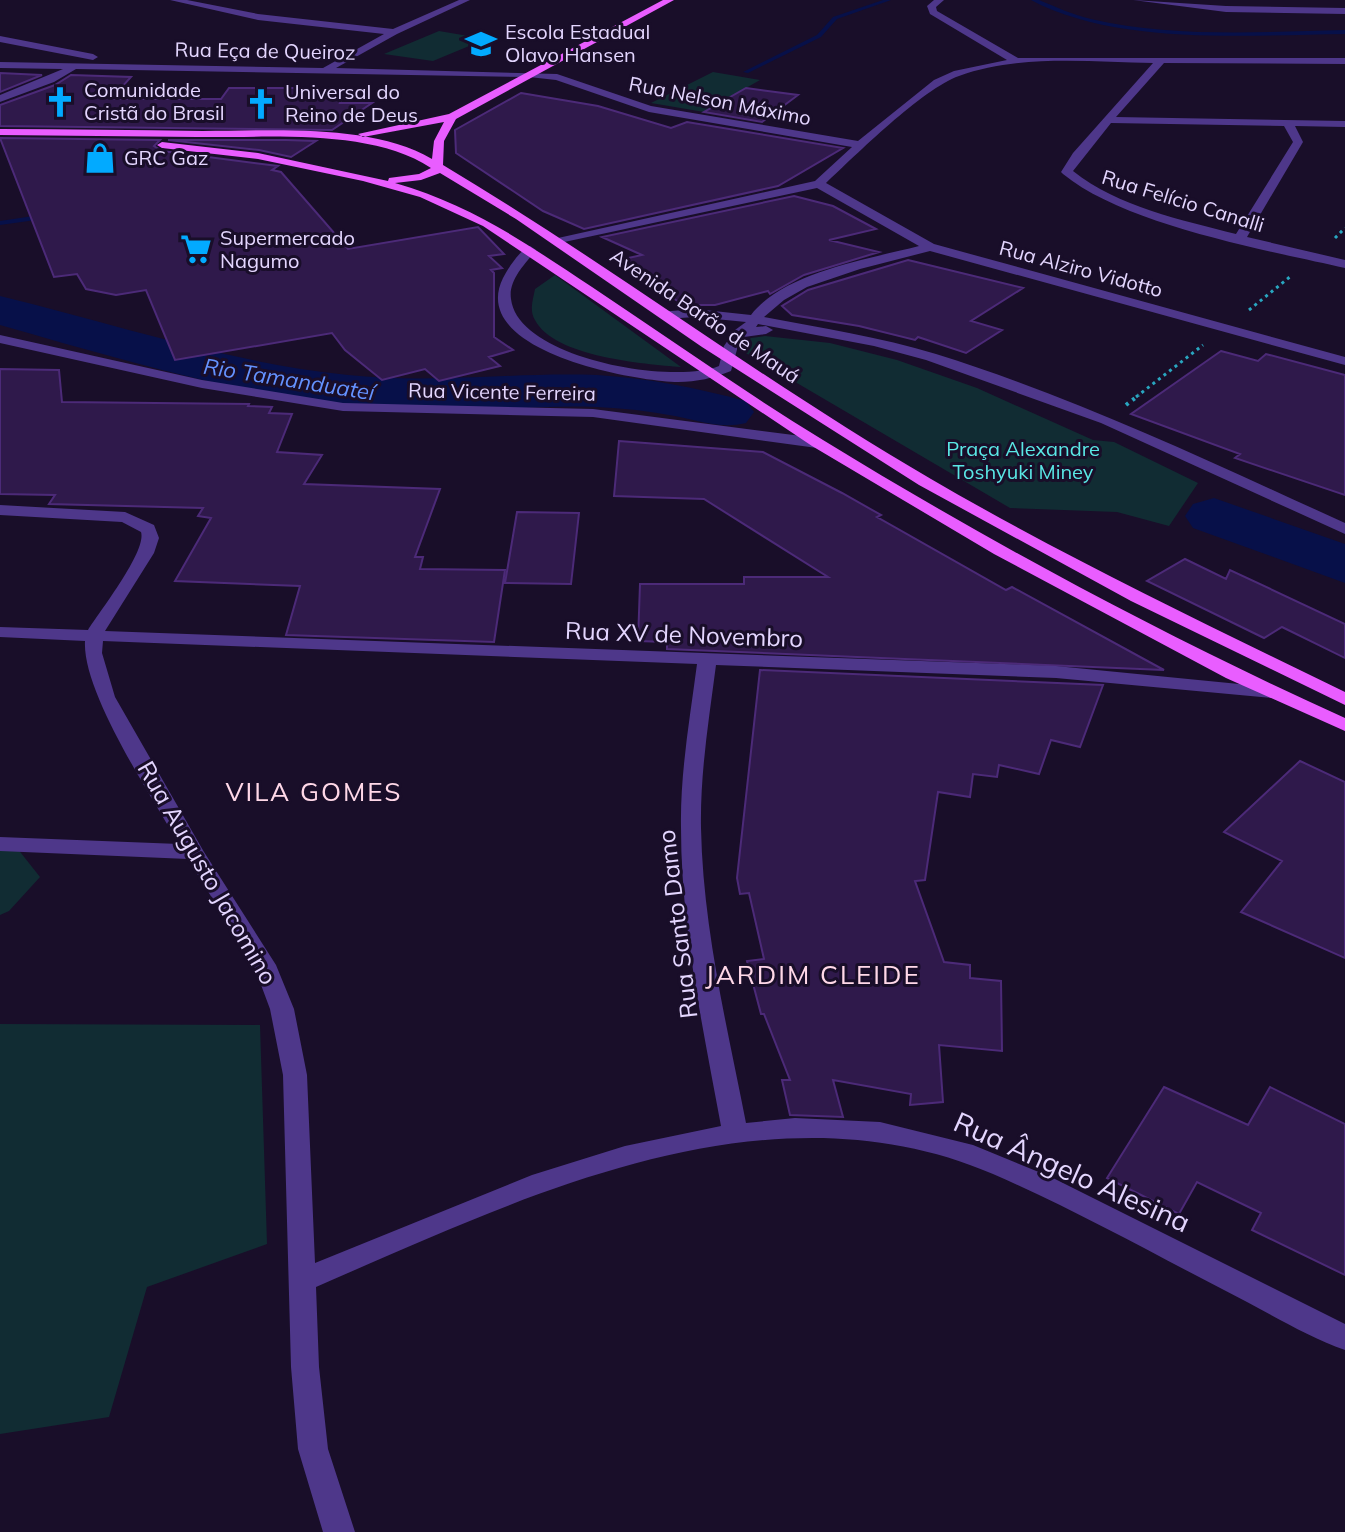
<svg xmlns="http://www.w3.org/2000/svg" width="1345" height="1532" viewBox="0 0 1345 1532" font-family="Mulish,sans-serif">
<rect width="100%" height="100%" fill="#190e29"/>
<path fill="#112c33" d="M 439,31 L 486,39 L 433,61 L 384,54 Z
M 713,72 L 760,80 L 704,112 L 651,103 Z
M 555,275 L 681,367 C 644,364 554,357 535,320 C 529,310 533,300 535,289 Z
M 765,336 L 830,343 L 897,360 L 977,388 L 1093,440 L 1114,442 L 1198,483 L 1169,526 L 1117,512 L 1010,508 L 739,349 L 751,338 Z
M 0,847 L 17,848 L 40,877 L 9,911 L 0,915 Z
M 0,1024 L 260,1025 L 267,1244 L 147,1287 L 109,1417 L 0,1434 Z"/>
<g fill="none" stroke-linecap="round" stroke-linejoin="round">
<path fill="#071049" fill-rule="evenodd" d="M 883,0 L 891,0 L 837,19 L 821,37 L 748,73 L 743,72 L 817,35 L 833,17 Z
M 1031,0 L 1039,0 C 1056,7 1073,15 1091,19 C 1173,38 1262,32 1345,30 L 1345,34 C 1250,35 1117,46 1031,0 Z
M 47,214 L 51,216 L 50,218 L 0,225 L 0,221 Z"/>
<path fill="#071049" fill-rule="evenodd" d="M 0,296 C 116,324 229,363 348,375 C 433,384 513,372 597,375 C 647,378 697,388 746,401 L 754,412 L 746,423 C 721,429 700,421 675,416 C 649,411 623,408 597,407 C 530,404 463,415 397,411 C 261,402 130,362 0,325 Z
M 1214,498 L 1345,544 L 1345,583 L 1193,528 L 1185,516 L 1193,504 Z"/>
</g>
<path fill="#2f194b" stroke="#4c2a78" stroke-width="2" d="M 0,73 L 42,75 L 0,92 Z
M 71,75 L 131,77 L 111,99 L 221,99 L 229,88 L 312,88 L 310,93 L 345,93 L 340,103 L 372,103 L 332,130 L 0,126 L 0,105 L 55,85 Z
M 746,88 L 798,95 L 762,122 L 704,112 Z
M 521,93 L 598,106 L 671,128 L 687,122 L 843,148 L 778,186 L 584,229 L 543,211 L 456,153 L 455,130 Z
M 0,138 L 160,140 L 154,146 L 162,151 L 278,166 L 272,170 L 281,172 L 348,249 L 478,227 L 504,254 L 489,256 L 502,268 L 491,270 L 494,273 L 494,337 L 513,350 L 489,357 L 500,366 L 439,381 L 425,369 L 382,380 L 345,350 L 332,333 L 175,360 L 146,290 L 116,295 L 86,289 L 77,274 L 54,277 Z
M 168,140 L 286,140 L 316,141 L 291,157 L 259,150 Z
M 794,196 L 833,206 L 876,229 L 829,240 L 879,252 L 804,275 L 770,294 L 768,291 L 715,305 L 684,305 L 615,261 L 642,255 L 602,237 Z
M 908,260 L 1023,288 L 971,321 L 1002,330 L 966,353 L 918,337 L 915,340 L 859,326 L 792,315 L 782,306 L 808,290 Z
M 1221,351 L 1258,361 L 1266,354 L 1345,375 L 1345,495 L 1235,458 L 1240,454 L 1131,414 Z
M 0,369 L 59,370 L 62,402 L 249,404 L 248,406 L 272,407 L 269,413 L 292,414 L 277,452 L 322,455 L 304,484 L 440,489 L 415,557 L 423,557 L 420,569 L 505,570 L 494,642 L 286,635 L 300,586 L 175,581 L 211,518 L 198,516 L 203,508 L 49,504 L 55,495 L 0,494 Z
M 619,441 L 763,452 L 842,493 L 881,515 L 877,517 L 1006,590 L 1012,587 L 1164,670 L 667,649 L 667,642 L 638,641 L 640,584 L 744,584 L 744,577 L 828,577 L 704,499 L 614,496 Z
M 517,512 L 579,513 L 571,584 L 505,583 Z
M 1185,559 L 1226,579 L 1230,570 L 1345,624 L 1345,658 L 1282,627 L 1264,638 L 1147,581 Z
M 760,670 L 1103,685 L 1080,747 L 1051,740 L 1039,774 L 999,765 L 997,777 L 973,774 L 970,797 L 938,792 L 925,880 L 915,881 L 944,962 L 970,965 L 970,978 L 1001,981 L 1002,1051 L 939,1045 L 943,1102 L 910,1105 L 911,1094 L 833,1080 L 843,1117 L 790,1115 L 782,1080 L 790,1080 L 764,1014 L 761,1014 L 747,961 L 764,959 L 749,893 L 740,894 L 737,878 Z
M 1300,761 L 1345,782 L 1345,958 L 1241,912 L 1282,861 L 1224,832 Z
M 1164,1087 L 1248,1125 L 1270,1087 L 1345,1124 L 1345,1275 L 1252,1230 L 1261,1213 L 1197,1182 L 1179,1214 L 1107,1178 Z"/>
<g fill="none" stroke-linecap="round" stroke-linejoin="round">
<path stroke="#29a6c0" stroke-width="3" stroke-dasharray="3 4" stroke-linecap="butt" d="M 1335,238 L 1345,228
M 1249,310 L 1291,276
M 1136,397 L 1203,345"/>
<path stroke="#29a6c0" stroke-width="4" stroke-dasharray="3 5" stroke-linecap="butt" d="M 1126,405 L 1139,395"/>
<path fill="#4e378a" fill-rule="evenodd" d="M 170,0 L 187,0 L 258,14 L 393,29 L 459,0 L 470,0 L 397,34 L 336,68 L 557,74 L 651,106 L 858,141 L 934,80 L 954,71 L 1007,60 L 930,14 L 927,6 L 934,0 L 944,0 L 936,7 L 937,11 L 1018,58 L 1345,58 L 1345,64 L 1164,63 L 1116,117 L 1345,121 L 1345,127 L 1295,126 L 1303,142 L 1247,237 L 1345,260 L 1345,268 C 1266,250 1125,225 1063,174 L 1061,172 L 1073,153 L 1153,63 C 1090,62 1019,54 959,76 C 922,89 856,155 826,183 L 934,244 L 1345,357 L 1345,365 L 930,251 L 860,269 L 807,287 L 784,300 L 764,317 C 821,328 880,337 936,354 C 1077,398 1211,462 1345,523 L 1345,534 L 1101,423 L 926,360 L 874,346 L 758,324 L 756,327 L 766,326 L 773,330 L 766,334 L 744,337 L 738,346 L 731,371 C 713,378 697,382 678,382 C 633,381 467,351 503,278 C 509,267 519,251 530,246 L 536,250 C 526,263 508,280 511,299 C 518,359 674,385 719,366 L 724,346 L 735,330 L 746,322 L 695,317 L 665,319 L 660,318 L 660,312 L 695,309 L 751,315 C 784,272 869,259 919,246 L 817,188 L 555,244 L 549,240 L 815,181 L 852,147 L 649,112 L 556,80 L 529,77 L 76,69 L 54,82 L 0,102 L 0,95 L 63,69 L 0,68 L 0,62 L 323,68 L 384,34 L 258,20 ZM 1111,123 L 1284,126 L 1293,142 L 1236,234 C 1182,220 1118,207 1073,171 Z
M 1133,0 L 1226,6 L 1345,8 L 1345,14 L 1226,12 Z
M 0,36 L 93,54 L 98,57 L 93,60 L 0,42 Z
M 0,335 L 202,380 L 343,403 L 593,409 L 817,438 L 825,443 L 817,448 L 593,417 L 343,411 L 202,388 L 0,343 Z
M 0,505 L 125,512 L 154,525 L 159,538 L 154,553 L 105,631 L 1056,666 L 1279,688 L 1281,692 L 1272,698 L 1056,678 L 716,665 C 709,719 700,773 701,828 C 703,928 727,1026 746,1123 L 795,1118 L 880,1122 L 973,1145 L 1051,1177 L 1345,1324 L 1345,1350 C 1311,1338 1279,1319 1247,1302 C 1163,1259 1080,1212 993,1174 C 767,1077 523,1197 316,1287 L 319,1367 L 328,1449 L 355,1532 L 323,1532 L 298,1449 L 291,1367 L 283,1075 L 270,1009 L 254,966 L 188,859 L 0,851 L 0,837 L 179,844 C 152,797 82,692 85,641 L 0,637 L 0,627 L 88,630 C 100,611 147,551 141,532 L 122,522 L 0,515 ZM 103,641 L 697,664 C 690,718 680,773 681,828 C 681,928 703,1028 721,1126 L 625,1146 L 532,1175 L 315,1263 L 307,1075 L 294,1009 L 276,965 L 204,852 L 115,697 L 102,653 Z"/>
<path fill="#e95dff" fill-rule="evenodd" d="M 663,0 L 674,0 L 456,119 L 444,141 L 443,165 C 609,264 764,382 931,479 C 1065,557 1206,624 1345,692 L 1345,705 L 1131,601 L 919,485 L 702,347 L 516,219 L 440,173 L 421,180 L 395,183 C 474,206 525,243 592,287 C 669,338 744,392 823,440 C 991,543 1166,637 1345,718 L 1345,731 L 1226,678 L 994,554 L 812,446 L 483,226 L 420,197 L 363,181 L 258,159 L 162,148 L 157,145 L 162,142 L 258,153 L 388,181 L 389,178 L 419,174 L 431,168 C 370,128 268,138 197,137 C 131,136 66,136 0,135 L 0,129 C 68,129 135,130 203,131 C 272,131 371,123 432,159 L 434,141 L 444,122 L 363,137 L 358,134 L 449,114 Z"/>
</g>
<defs>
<symbol id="school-bare" viewBox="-9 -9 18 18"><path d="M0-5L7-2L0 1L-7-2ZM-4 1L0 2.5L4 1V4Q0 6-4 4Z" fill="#02aaff" stroke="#190e29" stroke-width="2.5" paint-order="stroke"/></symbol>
<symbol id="church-bare" viewBox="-9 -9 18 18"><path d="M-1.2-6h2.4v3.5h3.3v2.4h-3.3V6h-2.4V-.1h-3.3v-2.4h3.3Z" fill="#02aaff" stroke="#190e29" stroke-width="2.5" paint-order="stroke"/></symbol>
<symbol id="shop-bare" viewBox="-9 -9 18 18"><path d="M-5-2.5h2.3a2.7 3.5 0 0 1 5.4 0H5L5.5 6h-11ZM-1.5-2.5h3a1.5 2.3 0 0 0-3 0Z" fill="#02aaff" stroke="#190e29" stroke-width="2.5" paint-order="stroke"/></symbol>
<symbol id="supermarket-bare" viewBox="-9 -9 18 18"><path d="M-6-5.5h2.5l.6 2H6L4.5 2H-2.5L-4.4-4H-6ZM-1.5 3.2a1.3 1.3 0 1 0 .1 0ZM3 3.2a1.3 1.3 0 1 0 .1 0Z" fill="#02aaff" stroke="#190e29" stroke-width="2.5" paint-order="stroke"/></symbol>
</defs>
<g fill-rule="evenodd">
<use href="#school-bare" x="459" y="22" width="44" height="44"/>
<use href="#church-bare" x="38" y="80" width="44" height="44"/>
<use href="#church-bare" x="239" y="82" width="44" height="44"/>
<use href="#shop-bare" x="78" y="136" width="44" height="44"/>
<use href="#supermarket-bare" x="174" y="227" width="44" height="44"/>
</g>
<g text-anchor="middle" stroke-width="6" stroke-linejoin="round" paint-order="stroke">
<g font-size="20" fill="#e4d6ff" stroke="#190e29" text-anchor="start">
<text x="505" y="39">Escola Estadual<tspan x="505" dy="23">Olavo Hansen</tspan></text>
<text x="84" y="97">Comunidade<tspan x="84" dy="23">Cristã do Brasil</tspan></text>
<text x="285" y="99">Universal do<tspan x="285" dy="23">Reino de Deus</tspan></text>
<text x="124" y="165">GRC Gaz</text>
<text x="220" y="245">Supermercado<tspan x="220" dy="23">Nagumo</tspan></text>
</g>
<g font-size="20" fill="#e4d6ff" stroke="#190e29">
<text transform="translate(265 51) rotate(1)" y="7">Rua Eça de Queiroz</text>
<text transform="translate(720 101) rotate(11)" y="7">Rua Nelson Máximo</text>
<text transform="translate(1183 201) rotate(17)" y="7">Rua Felício Canalli</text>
<text transform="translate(1081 269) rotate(15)" y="7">Rua Alziro Vidotto</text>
<text transform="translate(705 316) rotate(34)" y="7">Avenida Barão de Mauá</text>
<text transform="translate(502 392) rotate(1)" y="7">Rua Vicente Ferreira</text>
</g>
<g font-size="20" fill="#5ae7e5" stroke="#190e29">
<text x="1023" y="456">Praça Alexandre<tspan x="1023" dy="23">Toshyuki Miney</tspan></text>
</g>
<g font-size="22" font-style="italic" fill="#6492ff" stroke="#190e29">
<text transform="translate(289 379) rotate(9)" y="8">Rio Tamanduateí</text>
</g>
<g font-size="24" fill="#e4d6ff" stroke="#190e29">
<text transform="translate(684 635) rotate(2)" y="8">Rua XV de Novembro</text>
<text transform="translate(207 873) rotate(60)" y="8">Rua Augusto Jacomino</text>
<text transform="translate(678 924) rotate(-97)" y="8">Rua Santo Damo</text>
</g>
<g font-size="26" letter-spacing="2" fill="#ffd8e8" stroke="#190e29">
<text x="314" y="801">VILA GOMES</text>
<text x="813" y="984">JARDIM CLEIDE</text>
</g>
<g font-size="28" fill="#e4d6ff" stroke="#190e29">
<text transform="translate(1072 1172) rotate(24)" y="10">Rua Ângelo Alesina</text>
</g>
</g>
</svg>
